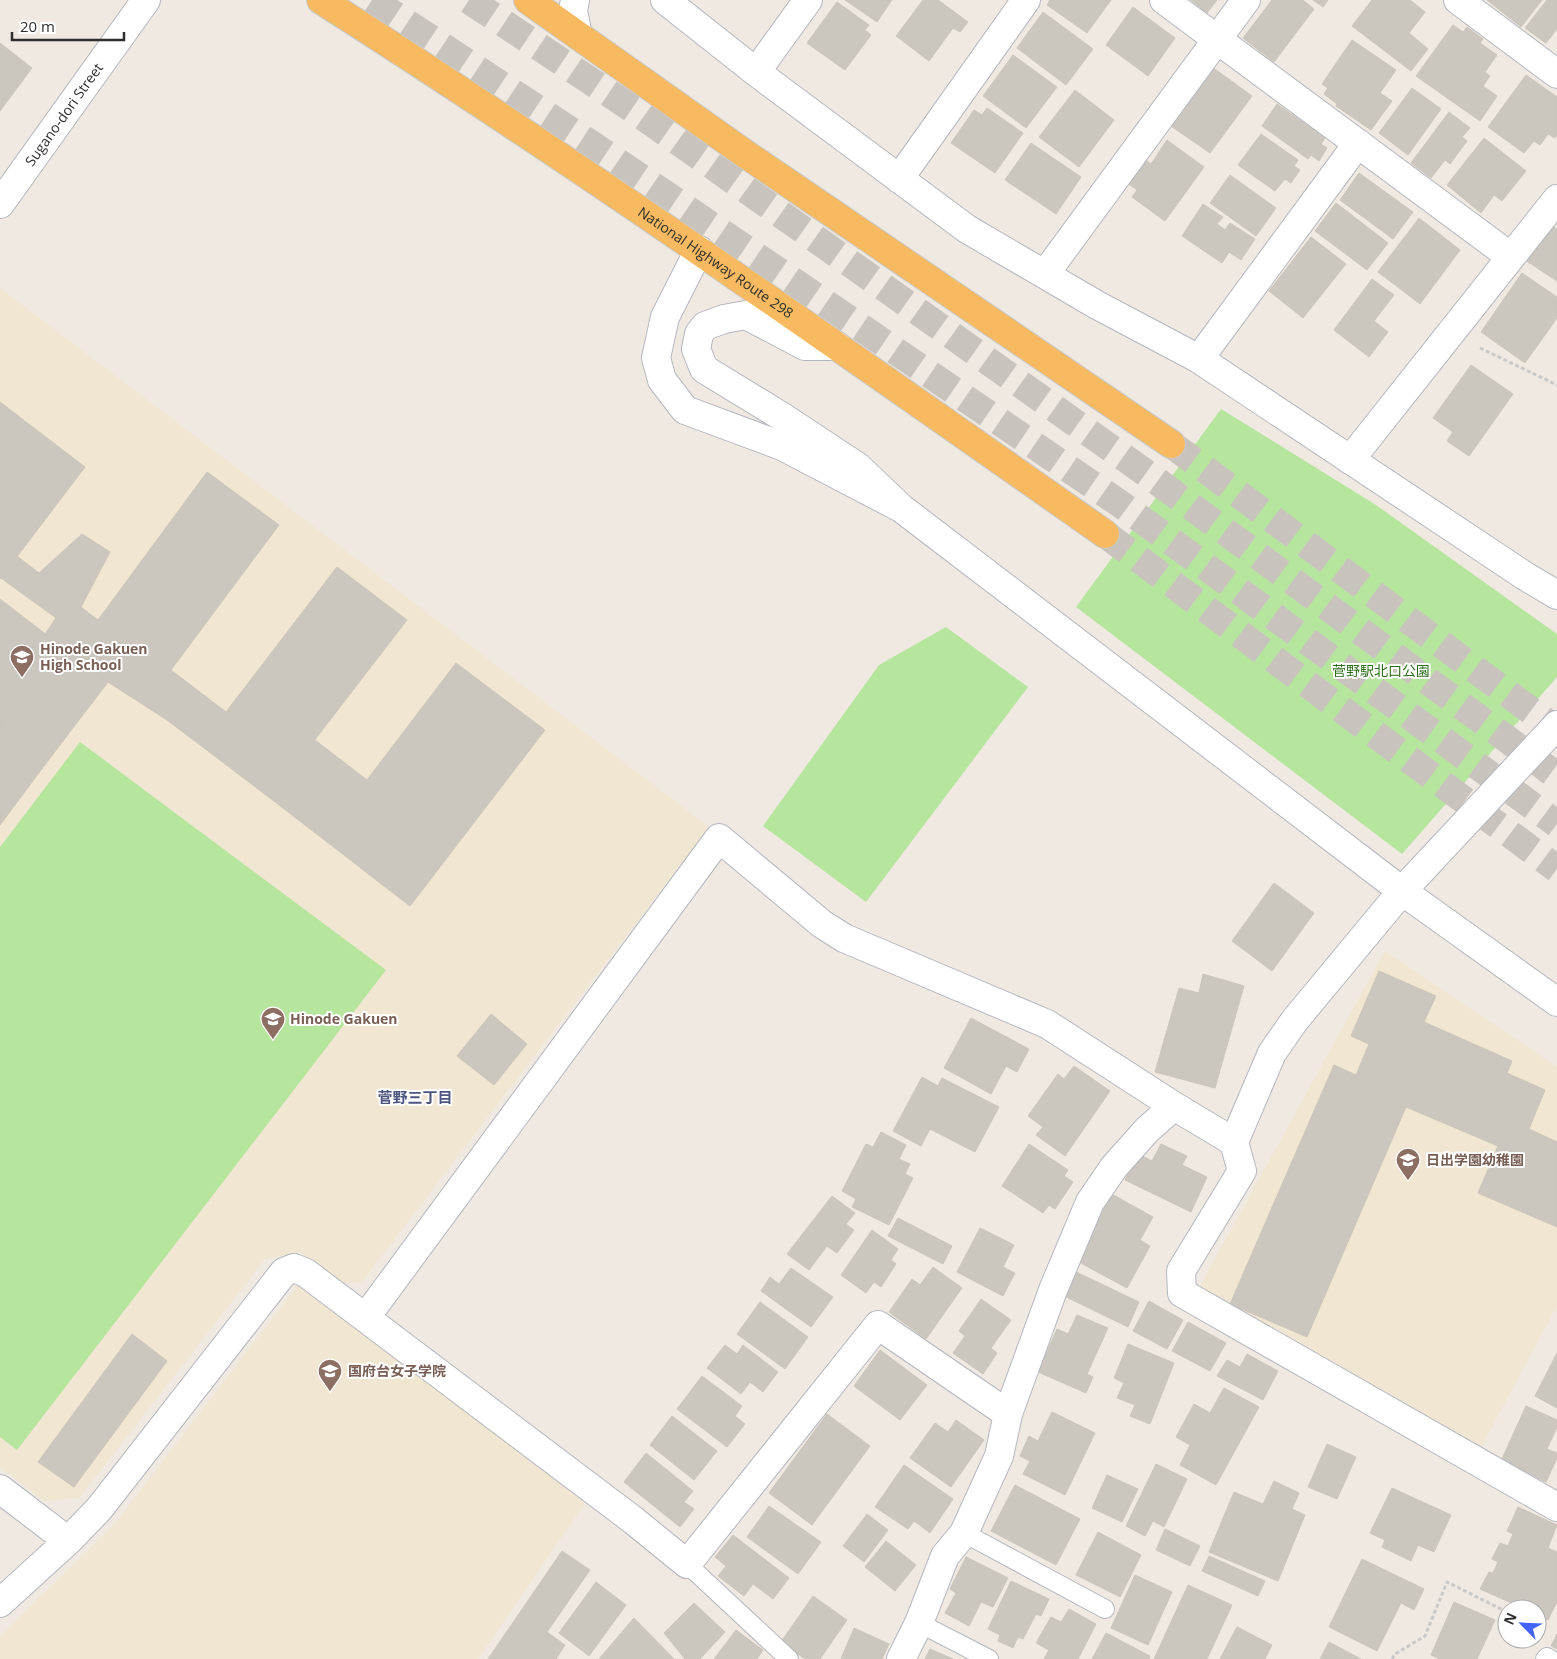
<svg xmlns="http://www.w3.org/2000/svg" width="1557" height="1659" viewBox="0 0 1557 1659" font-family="'Open Sans','Noto Sans JP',sans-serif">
<rect width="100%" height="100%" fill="#efe9e1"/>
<path fill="#f0e6d1" d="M 0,288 L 709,827 L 361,1283 L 345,1283 L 300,1252 L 265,1259 L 79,1498 L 44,1501 L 0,1467 Z
M 1385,951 L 1557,1067 L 1557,1306 L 1480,1449 L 1195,1295 Z
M 302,1280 L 585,1503 L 478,1659 L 0,1659 L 0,1636 L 113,1526 Z"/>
<path fill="#b6e59e" d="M 1221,409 L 1376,505 L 1557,634 L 1557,677 L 1402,854 L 1076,607 Z
M 946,627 L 1028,687 L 866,902 L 763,826 L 879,665 Z
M 80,742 L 386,970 L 17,1450 L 0,1437 L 0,847 Z"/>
<path fill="#cbc7bf" stroke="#cbc5ba" d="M 845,0 L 892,0 L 877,22 Z
M 923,0 L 938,0 L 968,22 L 960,32 L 953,28 L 929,61 L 896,36 Z
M 1050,0 L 1111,0 L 1087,33 L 1047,5 Z
M 1191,0 L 1217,0 L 1207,13 Z
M 1272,0 L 1303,0 L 1314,9 L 1274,62 L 1243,38 Z
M 1313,0 L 1328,0 L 1323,7 Z
M 1372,0 L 1410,0 L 1425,12 L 1409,33 L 1428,49 L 1411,71 L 1352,26 Z
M 1487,0 L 1542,0 L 1521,27 Z
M 1547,0 L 1557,0 L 1557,29 L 1546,43 L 1525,28 Z
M 837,2 L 869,25 L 865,30 L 871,35 L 845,70 L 807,43 Z
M 1133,7 L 1175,38 L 1148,76 L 1106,45 Z
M 1043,12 L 1093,49 L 1066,85 L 1017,48 Z
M 1453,25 L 1463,32 L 1467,27 L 1483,39 L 1480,43 L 1497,55 L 1485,72 L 1490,76 L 1483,86 L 1497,96 L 1480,121 L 1416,76 Z
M 1352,40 L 1396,70 L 1380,93 L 1392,101 L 1371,130 L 1336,106 L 1337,104 L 1324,94 L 1328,88 L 1322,84 Z
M 0,43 L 32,68 L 0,111 Z
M 1013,55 L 1057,87 L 1026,128 L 983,96 Z
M 1212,67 L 1252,96 L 1210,153 L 1171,126 Z
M 1526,75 L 1557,97 L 1557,135 L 1555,138 L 1548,134 L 1540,145 L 1534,141 L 1524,153 L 1488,127 Z
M 1412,88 L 1441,109 L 1408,155 L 1379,133 Z
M 1075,90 L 1114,120 L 1079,167 L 1039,137 Z
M 1277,104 L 1325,138 L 1321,144 L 1327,148 L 1319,161 L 1311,155 L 1308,159 L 1262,126 Z
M 987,108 L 1023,133 L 995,173 L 951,143 L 974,110 L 982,115 Z
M 1449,112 L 1470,128 L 1462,137 L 1467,141 L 1450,164 L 1445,160 L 1431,178 L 1411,163 Z
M 1261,134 L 1298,160 L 1294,166 L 1300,170 L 1291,183 L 1285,179 L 1275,191 L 1238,165 Z
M 1484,138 L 1526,171 L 1502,201 L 1494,195 L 1481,213 L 1447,185 Z
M 1167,140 L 1204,167 L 1165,221 L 1132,197 L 1137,190 L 1126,182 L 1143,158 L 1151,164 Z
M 1031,143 L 1081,177 L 1056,214 L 1005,180 Z
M 1359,173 L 1413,212 L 1393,239 L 1340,200 Z
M 1230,175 L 1276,208 L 1256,236 L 1210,203 Z
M 1336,203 L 1388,243 L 1367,270 L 1315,231 Z
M 1203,204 L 1223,217 L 1217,224 L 1225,230 L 1230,223 L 1255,239 L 1241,260 L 1229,252 L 1222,263 L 1182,236 Z
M 1419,218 L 1460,250 L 1420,304 L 1378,272 Z
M 1549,224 L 1557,229 L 1557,281 L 1525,260 Z
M 1311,237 L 1346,264 L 1303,318 L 1269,291 Z
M 1522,273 L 1557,297 L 1557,318 L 1525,363 L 1481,332 Z
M 1372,279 L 1394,295 L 1374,321 L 1388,332 L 1369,357 L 1334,330 Z
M 1471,365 L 1513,394 L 1469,456 L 1447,441 L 1453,432 L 1433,418 Z
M 0,402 L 85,467 L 0,579 Z
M 207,472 L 279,525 L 162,682 L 183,699 L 167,720 L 108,682 L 45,634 L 56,618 L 1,578 L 17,556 L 39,573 L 82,534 L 110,552 L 81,607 L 98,620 Z
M 337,567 L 407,620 L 270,798 L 167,720 L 183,699 L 162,682 L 171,670 L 226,712 Z
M 0,599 L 108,682 L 47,762 L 0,726 Z
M 456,663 L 545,730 L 410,906 L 270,798 L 315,740 L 367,780 Z
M 0,726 L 47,762 L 0,825 Z
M 1274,883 L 1314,913 L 1272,971 L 1232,941 Z
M 1379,971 L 1436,996 L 1424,1022 L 1512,1061 L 1507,1073 L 1545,1090 L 1529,1129 L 1557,1142 L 1557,1227 L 1478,1193 L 1498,1146 L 1406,1107 L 1307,1337 L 1230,1304 L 1334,1065 L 1356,1075 L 1369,1044 L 1351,1036 Z
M 1203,974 L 1244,986 L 1215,1088 L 1155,1072 L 1179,988 L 1199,993 Z
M 491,1014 L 527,1044 L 494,1085 L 457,1056 Z
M 971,1018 L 1029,1049 L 1017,1072 L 1006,1066 L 991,1094 L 944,1068 Z
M 1074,1066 L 1110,1091 L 1065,1156 L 1036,1135 L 1043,1127 L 1028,1116 L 1058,1074 L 1064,1079 Z
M 922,1077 L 938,1086 L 942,1078 L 999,1107 L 975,1152 L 930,1129 L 921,1146 L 893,1131 Z
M 881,1132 L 906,1145 L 899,1159 L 910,1164 L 905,1174 L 913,1178 L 889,1225 L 852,1207 L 856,1199 L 842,1191 L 866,1144 L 873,1147 Z
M 1029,1144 L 1068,1170 L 1064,1176 L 1073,1182 L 1055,1209 L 1049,1205 L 1043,1213 L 1002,1186 Z
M 1161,1144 L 1187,1156 L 1182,1165 L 1207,1177 L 1191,1212 L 1125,1180 L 1136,1153 L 1152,1161 Z
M 1108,1192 L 1153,1217 L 1140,1240 L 1150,1246 L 1127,1288 L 1077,1261 Z
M 832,1196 L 855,1213 L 846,1224 L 854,1230 L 837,1253 L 827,1246 L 809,1270 L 787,1254 Z
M 898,1218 L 952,1246 L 943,1264 L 888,1236 Z
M 980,1228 L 1014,1245 L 1003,1267 L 1015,1273 L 1003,1296 L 957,1272 Z
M 872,1230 L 898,1249 L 891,1260 L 896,1264 L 881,1287 L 874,1282 L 866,1293 L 841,1275 Z
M 933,1267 L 962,1288 L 926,1339 L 889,1312 L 912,1279 L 920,1285 Z
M 791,1268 L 833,1297 L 811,1327 L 761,1291 L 770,1277 L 779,1284 Z
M 1070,1269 L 1139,1302 L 1128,1327 L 1058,1293 Z
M 981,1299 L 1011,1320 L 991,1348 L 997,1353 L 983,1374 L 953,1353 L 965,1336 L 959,1331 Z
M 1149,1301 L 1183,1320 L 1167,1349 L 1133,1331 Z
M 760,1302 L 808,1337 L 785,1369 L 737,1334 Z
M 1077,1315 L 1108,1328 L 1087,1374 L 1093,1377 L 1086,1393 L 1038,1372 L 1057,1329 L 1068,1334 Z
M 1188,1322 L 1226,1343 L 1210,1371 L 1172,1351 Z
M 132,1334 L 167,1361 L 74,1487 L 38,1462 Z
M 1128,1344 L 1174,1363 L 1150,1424 L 1130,1416 L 1135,1405 L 1117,1398 L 1124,1383 L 1114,1378 Z
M 725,1345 L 737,1354 L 743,1345 L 778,1372 L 763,1392 L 750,1382 L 741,1394 L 707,1368 Z
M 880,1350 L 927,1385 L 900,1420 L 854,1386 Z
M 1557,1353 L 1557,1408 L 1535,1396 Z
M 1247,1354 L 1278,1371 L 1263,1400 L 1217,1376 L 1227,1360 L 1240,1367 Z
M 702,1376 L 742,1406 L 735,1416 L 745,1424 L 727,1447 L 677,1409 Z
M 1224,1388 L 1259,1407 L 1216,1485 L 1180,1465 L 1190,1445 L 1176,1437 L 1194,1404 L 1210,1413 Z
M 1526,1406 L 1557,1420 L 1557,1427 L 1547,1449 L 1557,1453 L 1557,1458 L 1546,1482 L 1501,1461 Z
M 1052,1412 L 1095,1433 L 1065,1495 L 1023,1474 L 1030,1461 L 1020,1456 L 1029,1436 L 1038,1441 Z
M 827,1414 L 870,1446 L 812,1525 L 769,1493 Z
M 672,1416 L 717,1451 L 694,1480 L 650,1445 Z
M 956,1420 L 984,1440 L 951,1487 L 910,1458 L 935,1423 L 948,1432 Z
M 1327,1444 L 1356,1457 L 1337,1499 L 1308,1487 Z
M 646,1453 L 693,1491 L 684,1502 L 694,1509 L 680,1527 L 624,1482 Z
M 1156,1464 L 1187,1479 L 1164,1527 L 1153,1521 L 1145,1536 L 1126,1526 Z
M 904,1465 L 953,1499 L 930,1533 L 914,1521 L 908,1529 L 875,1507 Z
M 1107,1475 L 1138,1489 L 1122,1522 L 1092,1508 Z
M 1274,1481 L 1299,1493 L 1292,1509 L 1305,1515 L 1278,1581 L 1209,1552 L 1234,1492 L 1263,1504 Z
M 1015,1485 L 1080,1519 L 1056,1565 L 991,1531 Z
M 1392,1488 L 1451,1515 L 1434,1552 L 1418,1545 L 1411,1561 L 1382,1547 L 1385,1540 L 1370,1533 Z
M 769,1506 L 821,1542 L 798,1574 L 747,1537 Z
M 1518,1507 L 1557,1525 L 1548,1548 L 1557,1552 L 1557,1602 L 1548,1620 L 1537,1615 L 1537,1609 L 1525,1609 L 1480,1589 L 1489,1572 L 1493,1573 L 1498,1562 L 1492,1559 L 1500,1543 L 1508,1546 L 1513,1534 L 1507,1531 Z
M 867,1514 L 888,1530 L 864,1562 L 843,1546 Z
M 1165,1529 L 1200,1546 L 1190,1566 L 1156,1550 Z
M 1098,1532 L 1141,1555 L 1120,1597 L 1076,1575 Z
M 733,1535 L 789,1578 L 773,1599 L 753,1584 L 744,1596 L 718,1576 L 726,1566 L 715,1557 Z
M 886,1541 L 916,1565 L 895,1591 L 865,1567 Z
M 562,1551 L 590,1570 L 547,1632 L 565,1645 L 556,1659 L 488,1659 Z
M 1209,1556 L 1265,1581 L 1258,1596 L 1202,1571 Z
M 966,1557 L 1008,1578 L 993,1607 L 981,1602 L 969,1626 L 945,1613 L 956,1593 L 950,1589 Z
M 1362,1559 L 1424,1589 L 1414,1610 L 1401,1603 L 1377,1651 L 1329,1627 Z
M 1135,1575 L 1172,1592 L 1148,1645 L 1111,1628 Z
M 1011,1581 L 1049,1599 L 1041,1616 L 1036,1614 L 1023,1639 L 1018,1637 L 1013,1648 L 998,1641 L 1000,1635 L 988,1629 Z
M 596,1582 L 626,1605 L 589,1656 L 559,1633 Z
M 1188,1585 L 1232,1605 L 1207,1659 L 1154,1659 Z
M 813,1596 L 847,1620 L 820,1659 L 805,1659 L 781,1642 Z
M 1454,1602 L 1495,1620 L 1477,1659 L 1440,1659 L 1431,1655 Z
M 694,1603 L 725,1632 L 700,1659 L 685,1659 L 664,1633 Z
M 1069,1609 L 1096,1624 L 1078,1659 L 1044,1659 L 1049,1650 L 1036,1643 L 1051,1617 L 1061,1622 Z
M 634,1618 L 674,1659 L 599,1659 Z
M 1237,1627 L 1272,1645 L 1265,1659 L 1220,1659 Z
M 854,1628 L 889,1644 L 882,1659 L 841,1659 Z
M 736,1630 L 763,1650 L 757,1659 L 714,1659 Z
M 1106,1633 L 1150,1656 L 1149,1659 L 1092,1659 Z
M 1557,1634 L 1557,1649 L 1551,1646 Z
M 1329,1642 L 1361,1659 L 1320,1659 Z
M 930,1649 L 953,1659 L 925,1659 Z"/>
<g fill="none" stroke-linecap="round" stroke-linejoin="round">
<path stroke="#c8c4bd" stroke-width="28" stroke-dasharray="28 14" stroke-linecap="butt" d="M 1171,444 L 1557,730
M 1105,534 L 1557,869"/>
<path stroke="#c8c4bd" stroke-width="28" stroke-dasharray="28 14" stroke-linecap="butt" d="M 372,0 L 606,154 L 1119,503 L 1557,824
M 469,0 L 634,110 L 1150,476 L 1557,776"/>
<defs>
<path id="service" d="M 964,1533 L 1105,1609
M 687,1564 L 789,1659
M 919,1623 L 989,1659
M 1545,1659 L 1547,1657 L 1550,1659"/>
<path id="minor" d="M 575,0 L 573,11 L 578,35
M 665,0 L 756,72 L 967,229 L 1097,305 L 1199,359 L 1525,576 L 1557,595
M 1164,0 L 1511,257
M 1458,0 L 1557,74
M 756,72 L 808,0
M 899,179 L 1026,0
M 699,250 L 665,317 L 656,358 L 662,380 L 685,410 L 782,446 L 901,508 L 858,467 L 781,416 L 704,369 L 696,349 L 699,334 L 705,326 L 724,319 L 746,315 L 805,346 L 837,346
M 1045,274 L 1246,0
M 1199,359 L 1358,143
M 1350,460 L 1557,199
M 901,508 L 1402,891 L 1557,1002
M 1557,725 L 1402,891 L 1295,1020 L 1272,1053 L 1234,1142 L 1242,1171 L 1181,1271 L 1182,1293 L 1557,1507
M 366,1317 L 719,838 L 822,924 L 844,938 L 1047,1024 L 1174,1106
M 0,1489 L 68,1541
M 0,1603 L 68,1541 L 99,1509 L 284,1272 L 294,1268 L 306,1273 L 633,1520 L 687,1564 L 878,1325 L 1008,1414
M 901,1659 L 919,1623 L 945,1556 L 964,1533 L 999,1456 L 1008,1414 L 1053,1290 L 1090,1202 L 1114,1167 L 1147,1130 L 1174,1106 L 1234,1142"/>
<g id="tertiary">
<path id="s1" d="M 0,204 L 146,0"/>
</g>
<g id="trunk">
<path id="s2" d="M 321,0 C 588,170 846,352 1105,534"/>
<path d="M 528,0 L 744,153 L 1171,444"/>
</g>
</defs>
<use href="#service" stroke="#b4b7c1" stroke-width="20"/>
<use href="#minor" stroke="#b4b7c1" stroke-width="30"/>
<use href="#tertiary" stroke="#b4b7c1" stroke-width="30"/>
<use href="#trunk" stroke="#c9c9c9" stroke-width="30"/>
<path stroke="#c9c9c9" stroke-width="3" stroke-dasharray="4 2.5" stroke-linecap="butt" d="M 1480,348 L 1557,385
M 1392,1659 L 1395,1654 L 1425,1636 L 1447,1582 L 1507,1612"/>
<use href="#service" stroke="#fff" stroke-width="18"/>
<use href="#minor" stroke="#fff" stroke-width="28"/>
<use href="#tertiary" stroke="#fff" stroke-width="28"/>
<use href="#trunk" stroke="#f8ba60" stroke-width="28"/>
</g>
<defs>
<symbol id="school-pin" viewBox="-11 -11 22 30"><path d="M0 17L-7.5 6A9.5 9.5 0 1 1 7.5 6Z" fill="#8d6e63" stroke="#fff"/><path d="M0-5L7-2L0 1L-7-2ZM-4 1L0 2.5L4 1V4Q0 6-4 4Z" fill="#fff"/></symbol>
</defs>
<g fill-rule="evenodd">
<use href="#school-pin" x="8" y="643" width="28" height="38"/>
<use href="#school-pin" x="259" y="1005" width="28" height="38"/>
<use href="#school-pin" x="1394" y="1146" width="28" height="38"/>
<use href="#school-pin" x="316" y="1357" width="28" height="38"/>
</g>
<g text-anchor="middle" stroke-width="4" stroke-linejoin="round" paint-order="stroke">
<g font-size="14" fill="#2e2e2e" stroke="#fff">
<text dy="5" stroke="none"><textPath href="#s1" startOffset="110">Sugano-dori Street</textPath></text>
<text dy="5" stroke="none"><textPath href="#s2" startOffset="474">National Highway Route 298</textPath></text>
</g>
<g font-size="14" font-weight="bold" fill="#785e54" stroke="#fff" text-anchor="start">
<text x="40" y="654">Hinode Gakuen<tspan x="40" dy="16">High School</tspan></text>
<text x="290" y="1024">Hinode Gakuen</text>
<text x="1426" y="1165">日出学園幼稚園</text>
<text x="348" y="1376">国府台女子学院</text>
</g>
<g font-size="14" fill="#2c6e1b" stroke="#fff">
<text x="1381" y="676">菅野駅北口公園</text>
</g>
<g font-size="15" font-weight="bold" fill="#4d5680" stroke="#fff">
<text x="415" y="1103">菅野三丁目</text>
</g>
</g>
<g transform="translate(1522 1624) rotate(294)"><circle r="24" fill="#ffffff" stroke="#ababab"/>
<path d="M0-4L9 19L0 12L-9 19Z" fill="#4264fb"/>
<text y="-8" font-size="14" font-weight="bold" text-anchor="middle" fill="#2e2e2e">N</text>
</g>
<path d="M12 32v8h112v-8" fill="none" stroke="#2e2e2e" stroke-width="2.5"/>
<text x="20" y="32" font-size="15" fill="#2e2e2e" stroke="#ffffff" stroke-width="4" paint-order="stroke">20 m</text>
</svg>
